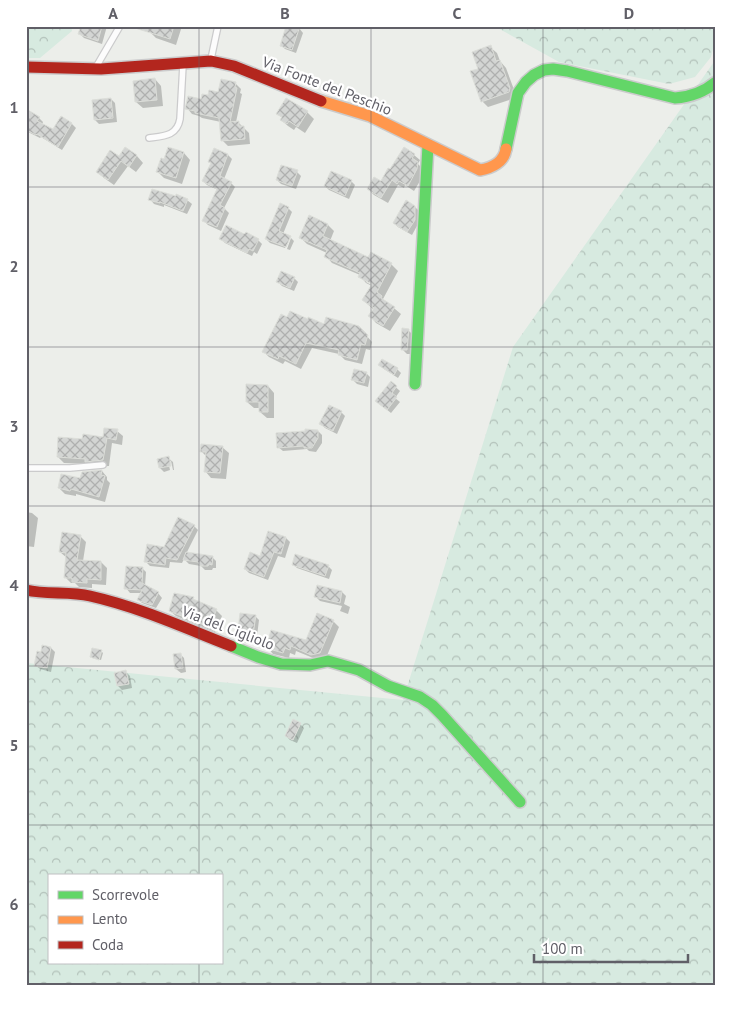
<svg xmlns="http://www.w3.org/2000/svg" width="742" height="1012" viewBox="0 0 742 1012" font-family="'PT Sans',sans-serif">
<defs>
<pattern id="forest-crowns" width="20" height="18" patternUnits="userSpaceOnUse" patternTransform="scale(1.25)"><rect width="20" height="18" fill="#d7eae0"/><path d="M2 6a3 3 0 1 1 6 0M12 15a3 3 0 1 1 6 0" fill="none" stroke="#b2c1b9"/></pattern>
<pattern id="building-cross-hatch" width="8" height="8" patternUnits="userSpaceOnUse" patternTransform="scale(1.25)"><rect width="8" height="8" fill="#d3d5d3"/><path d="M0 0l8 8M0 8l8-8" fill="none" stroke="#afb0af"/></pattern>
</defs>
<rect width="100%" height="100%" fill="#eceeea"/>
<path fill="url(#forest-crowns)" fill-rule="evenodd" d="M 26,26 L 71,26 L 72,31 L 40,58 L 26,58 Z
M 494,26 L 716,26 L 716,36 L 711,57 L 695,77 L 669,84 L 559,62 Z
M 716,59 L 716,986 L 26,986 L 26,663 L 403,700 L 513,347 ZM 49,876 L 221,876 L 221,963 L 49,963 Z"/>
<path fill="#0003" fill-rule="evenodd" d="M 83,26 L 107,26 L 102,44 L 84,38 L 80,34 Z
M 151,26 L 182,26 L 176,45 L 156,38 L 150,32 Z
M 299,28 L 303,33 L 296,53 L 285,49 L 281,45 Z
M 490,47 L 497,53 L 500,61 L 506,68 L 516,95 L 515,98 L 488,107 L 482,101 L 479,69 Z
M 155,79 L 161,86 L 163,106 L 143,108 L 136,102 Z
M 235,83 L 241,89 L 240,93 L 242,94 L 236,122 L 238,122 L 249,133 L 250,144 L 228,146 L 222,140 L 221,122 L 202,118 L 199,116 L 192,114 L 187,108 L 209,97 L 219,93 Z
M 111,99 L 115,103 L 117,122 L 99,124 L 95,120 Z
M 26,111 L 39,118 L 43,122 L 42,125 L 53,131 L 61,118 L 72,124 L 76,128 L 62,150 L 41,137 L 40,138 L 26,131 Z
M 307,112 L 314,119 L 305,133 L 296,127 L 294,130 L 288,126 L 281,120 L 282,118 L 278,114 Z
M 125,148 L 137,156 L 143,163 L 136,172 L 128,166 L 114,185 L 104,178 L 97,172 L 119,158 Z
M 214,150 L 228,155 L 232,159 L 224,179 L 231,183 L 235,187 L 224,208 L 229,213 L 221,231 L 208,225 L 204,221 L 218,190 L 207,185 L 203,181 L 212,164 L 210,162 Z
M 184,153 L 190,160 L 182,184 L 164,178 L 158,172 L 165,160 Z
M 414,155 L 420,160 L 418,164 L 423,169 L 423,176 L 414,191 L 405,185 L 404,188 L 398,185 L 388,203 L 374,195 L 368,189 L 381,182 L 390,171 Z
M 297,172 L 301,176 L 296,189 L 281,184 L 277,180 Z
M 351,181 L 355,185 L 349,199 L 329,190 L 325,186 Z
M 150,199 L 187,200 L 192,204 L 187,214 L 164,205 L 164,207 L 154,204 Z
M 415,207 L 419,211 L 418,224 L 412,235 L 398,227 L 394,223 Z
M 288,208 L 292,212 L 283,234 L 289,237 L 285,248 L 270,243 L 266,239 Z
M 310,217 L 328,225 L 334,231 L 330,241 L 369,259 L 391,264 L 398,271 L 383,299 L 401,314 L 390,331 L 376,323 L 370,316 L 374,310 L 363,300 L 372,286 L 366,283 L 360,276 L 360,275 L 332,263 L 326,256 L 327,253 L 307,244 L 301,238 ZM 366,279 L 378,286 L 377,288 L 366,282 Z
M 245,236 L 258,240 L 262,244 L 257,254 L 254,252 L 252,256 L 225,243 L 221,239 Z
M 291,238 L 294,241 L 290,250 L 287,249 Z
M 294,278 L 298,282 L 294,291 L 282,286 L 278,282 Z
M 325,326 L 359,327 L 372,342 L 370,350 L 366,349 L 362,364 L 345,360 L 339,354 L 312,348 L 301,369 L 285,361 L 283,364 L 269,357 L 264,352 Z
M 408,330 L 412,334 L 411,354 L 407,354 L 402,349 Z
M 380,365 L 397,369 L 401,373 L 398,378 L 384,369 Z
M 366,373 L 370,377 L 368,387 L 357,384 L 353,380 Z
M 391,383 L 400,391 L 395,398 L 400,402 L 391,413 L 381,405 Z
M 268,386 L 274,393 L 274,418 L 267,418 L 260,412 L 260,408 L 254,408 L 247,402 Z
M 341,412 L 345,416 L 337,434 L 325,428 L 321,424 Z
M 117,431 L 123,436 L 122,445 L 112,443 L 109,466 L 92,467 L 89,464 L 64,463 L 58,457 L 83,440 L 104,438 Z
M 318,431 L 322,435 L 322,443 L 316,452 L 309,451 L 307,449 L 283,451 L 278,447 Z
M 222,447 L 229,453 L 226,479 L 211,478 L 205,471 L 206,456 L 201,451 Z
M 168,458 L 173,462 L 174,470 L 173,470 L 171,461 L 168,461 L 170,470 L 164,472 L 160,468 Z
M 102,471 L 107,477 L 107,480 L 110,483 L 105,502 L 76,494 L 76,496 L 65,494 L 59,488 Z
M 26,512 L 32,513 L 38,518 L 34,547 L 26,546 Z
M 194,526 L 198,530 L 186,554 L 212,557 L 216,561 L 216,568 L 213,568 L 212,570 L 205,570 L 201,566 L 189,564 L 184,559 L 182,563 L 170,562 L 169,568 L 150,566 L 146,562 Z
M 80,536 L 86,542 L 83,561 L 101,562 L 107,568 L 106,585 L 92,584 L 92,588 L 79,587 L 75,583 L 71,583 L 66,578 L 67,558 L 60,552 Z
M 286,538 L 290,542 L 285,558 L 278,556 L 268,580 L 249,573 L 245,569 Z
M 293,564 L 328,566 L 332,570 L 329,579 L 297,568 Z
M 142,568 L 146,572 L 145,586 L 158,593 L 162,598 L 156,608 L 142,603 L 138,599 L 142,593 L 130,593 L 126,588 Z
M 342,592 L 346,596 L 344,604 L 350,607 L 348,614 L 340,611 L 342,606 L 320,601 L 316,597 Z
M 193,599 L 196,601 L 216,610 L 222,616 L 215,632 L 176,616 L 170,611 Z
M 255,616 L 259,620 L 256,644 L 242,642 L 238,638 Z
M 333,621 L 339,627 L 326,658 L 318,660 L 296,651 L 295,655 L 290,653 L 289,658 L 273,654 L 268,648 L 306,641 Z
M 51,648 L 55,652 L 51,672 L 40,669 L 35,665 L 42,653 Z
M 101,651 L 103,653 L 101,660 L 93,658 L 91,657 Z
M 180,654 L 184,658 L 186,672 L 181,673 L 176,669 Z
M 126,672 L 130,676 L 132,688 L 122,690 L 118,686 Z
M 300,724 L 304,728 L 297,743 L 290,740 L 286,736 Z"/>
<path fill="url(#building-cross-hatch)" stroke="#dcded9" d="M 81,26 L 102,26 L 98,41 L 78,34 Z
M 135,26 L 174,26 L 170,39 L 135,28 Z
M 286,26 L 300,26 L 292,50 L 280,46 Z
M 491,45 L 496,61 L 500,60 L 510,88 L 509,92 L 481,102 L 470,71 L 478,69 L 472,52 Z
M 155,78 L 157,100 L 135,102 L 133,81 Z
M 221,79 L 236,82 L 235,87 L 237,88 L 230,122 L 239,121 L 239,126 L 244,126 L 245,139 L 221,141 L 219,118 L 195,113 L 195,111 L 185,109 L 188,96 L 201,99 L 202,94 L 208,95 L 209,90 L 218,92 Z
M 111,98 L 113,118 L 94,120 L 92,100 Z
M 286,98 L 308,111 L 298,127 L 289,121 L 287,124 L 280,120 L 282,117 L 276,114 Z
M 26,109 L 40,117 L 37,121 L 53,129 L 61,116 L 72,123 L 58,147 L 37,134 L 36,135 L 26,130 Z
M 125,147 L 137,155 L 129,167 L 121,161 L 108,180 L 96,172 L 110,150 L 119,156 Z
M 168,147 L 184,152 L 176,178 L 156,172 L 161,158 L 164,159 Z
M 404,147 L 415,154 L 412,158 L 418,162 L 417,169 L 408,186 L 399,181 L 397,184 L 392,180 L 381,198 L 367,189 L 374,177 L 381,181 L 388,168 L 390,169 Z
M 214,148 L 228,154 L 220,176 L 232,182 L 220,205 L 225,208 L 217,227 L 202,221 L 217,189 L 202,181 L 211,163 L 208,162 Z
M 281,165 L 298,170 L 292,186 L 276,180 Z
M 331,171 L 352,180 L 345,196 L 324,186 Z
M 152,189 L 176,196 L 176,194 L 188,199 L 183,211 L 160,202 L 160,203 L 148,200 Z
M 406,200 L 415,206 L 415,220 L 407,232 L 393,223 Z
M 280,203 L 289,207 L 279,231 L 291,236 L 286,247 L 265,239 Z
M 309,215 L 328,224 L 323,236 L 368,257 L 371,252 L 392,263 L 377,292 L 382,296 L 381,298 L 395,307 L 383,326 L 368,316 L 374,308 L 362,300 L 372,284 L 358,277 L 360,273 L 324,257 L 327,250 L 299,238 Z
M 226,225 L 244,234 L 246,232 L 259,239 L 253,251 L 249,249 L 247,253 L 219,239 Z
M 281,271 L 295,277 L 290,288 L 276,282 Z
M 290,311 L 308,319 L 308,317 L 324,324 L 326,317 L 359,326 L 368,335 L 365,345 L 361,344 L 357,360 L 338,355 L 339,350 L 306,343 L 296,364 L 279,356 L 278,359 L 262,352 L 281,314 L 287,317 Z
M 402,328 L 409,329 L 407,350 L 401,350 Z
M 382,359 L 398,368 L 394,375 L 378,365 Z
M 354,369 L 367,372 L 364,383 L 351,380 Z
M 391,381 L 397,386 L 392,393 L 397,397 L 387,410 L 375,401 Z
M 246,384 L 268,385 L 268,412 L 259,412 L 259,402 L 246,402 Z
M 329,405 L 342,411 L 333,431 L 319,424 Z
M 104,428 L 118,429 L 116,440 L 107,438 L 103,460 L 85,462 L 85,459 L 57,457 L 58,437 L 82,439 L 83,434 L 103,437 Z
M 305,429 L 318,430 L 318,438 L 312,448 L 304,448 L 304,446 L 277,448 L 276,433 L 305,431 Z
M 201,444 L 223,446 L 220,473 L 204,472 L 206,452 L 200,452 Z
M 169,456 L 171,466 L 159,468 L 157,459 Z
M 102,470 L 101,475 L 105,476 L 99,497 L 71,489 L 70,491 L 58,488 L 61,474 L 80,478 L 82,472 Z
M 178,517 L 195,525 L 177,560 L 166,558 L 165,565 L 144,562 L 147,544 L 164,547 Z
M 268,531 L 286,537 L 281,554 L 274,552 L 264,577 L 244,569 L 250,552 L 260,556 Z
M 62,532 L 81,535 L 77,560 L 101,561 L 101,580 L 87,579 L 87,583 L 72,582 L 72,578 L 64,578 L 66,553 L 59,552 Z
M 186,552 L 213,556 L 212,565 L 209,564 L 208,566 L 200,566 L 198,562 L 183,560 Z
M 295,554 L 329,565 L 325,576 L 292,565 Z
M 126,566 L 143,567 L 142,583 L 159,592 L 152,605 L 137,600 L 142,590 L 124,589 Z
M 317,585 L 342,591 L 340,603 L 314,597 Z
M 174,593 L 194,597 L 193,599 L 217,609 L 209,627 L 169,611 Z
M 240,613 L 256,615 L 252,641 L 237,639 Z
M 317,613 L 334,620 L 320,653 L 311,655 L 291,646 L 290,650 L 285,648 L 283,653 L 266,648 L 271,630 L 306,640 Z
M 42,645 L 51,647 L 47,668 L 34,666 L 37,651 L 41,652 Z
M 92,648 L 102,650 L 99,660 L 90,657 Z
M 181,653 L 183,668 L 175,669 L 173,654 Z
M 126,670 L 129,684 L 117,686 L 114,673 Z
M 293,719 L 301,723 L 293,740 L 285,736 Z"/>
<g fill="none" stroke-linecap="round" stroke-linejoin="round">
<defs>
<path id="lane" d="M 211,59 L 218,26
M 96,67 L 120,26
M 149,138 C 164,136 177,136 180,119 L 183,65
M 26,468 L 70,468 L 103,465"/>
<path id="fast" d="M 506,149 L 518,93 L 526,82 L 534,75 L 544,70 L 553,69 L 567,71 L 675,98 C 691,97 704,92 716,82
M 415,384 L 428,145
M 231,646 L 258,657 L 281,664 L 310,665 L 328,661 L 359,670 L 388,686 L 420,697 L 432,705 L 442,715 L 520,802"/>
<path id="slow" d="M 321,101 L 370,116 L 480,170 C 492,168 504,162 506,149"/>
<path id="jam" d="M 26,67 L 101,69 L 211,61 L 234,66 L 321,101
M 26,590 C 47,595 69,591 90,596 C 139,607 185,628 231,646"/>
</defs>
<use href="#lane" stroke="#cbcbcc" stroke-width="8"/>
<use href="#fast" stroke="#cbcbcc" stroke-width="14"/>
<use href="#slow" stroke="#cbcbcc" stroke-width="14"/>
<use href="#jam" stroke="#cbcbcc" stroke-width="14"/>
<use href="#lane" stroke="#fcfcfc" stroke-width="5.5"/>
<use href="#fast" stroke="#63d668" stroke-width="11"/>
<use href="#slow" stroke="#ff974d" stroke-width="11"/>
<use href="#jam" stroke="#b3261e" stroke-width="11"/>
</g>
<path fill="none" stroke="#605f67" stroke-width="1" stroke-opacity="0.55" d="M 199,26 L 199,876M 371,26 L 371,986M 543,26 L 543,986M 26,187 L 716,187M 26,347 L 716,347M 26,506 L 716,506M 26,666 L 716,666M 26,825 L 716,825M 199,963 L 199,986"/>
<g text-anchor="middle" stroke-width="4.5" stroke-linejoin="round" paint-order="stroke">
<g font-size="15" fill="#605f67" stroke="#fff">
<text transform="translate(327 86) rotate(21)" y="5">Via Fonte del Peschio</text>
<text transform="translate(228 628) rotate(21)" y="5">Via del Cigliolo</text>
</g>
</g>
<rect width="742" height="1012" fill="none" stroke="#ffffff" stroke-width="55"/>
<rect x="48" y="874" width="175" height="90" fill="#ffffff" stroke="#bfbfc2"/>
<rect x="58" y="891" width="25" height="8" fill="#63d668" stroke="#bfbfc2"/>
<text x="92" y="900" font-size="15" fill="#605f67">Scorrevole</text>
<rect x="58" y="916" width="25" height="8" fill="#ff974d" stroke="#bfbfc2"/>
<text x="92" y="924" font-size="15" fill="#605f67">Lento</text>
<rect x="58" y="941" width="25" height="8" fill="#b3261e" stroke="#bfbfc2"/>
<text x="92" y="950" font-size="15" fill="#605f67">Coda</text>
<path d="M534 954v8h154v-8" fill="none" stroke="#605f67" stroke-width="2.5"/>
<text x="542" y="954" font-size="15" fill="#605f67" stroke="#ffffff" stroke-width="4" paint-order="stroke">100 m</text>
<rect x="28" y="28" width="686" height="956" fill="none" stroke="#605f67" stroke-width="2"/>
<g font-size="16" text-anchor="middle" font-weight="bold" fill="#605f67">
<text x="113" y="19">A</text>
<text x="285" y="19">B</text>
<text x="457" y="19">C</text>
<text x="629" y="19">D</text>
<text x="14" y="113">1</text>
<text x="14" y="272">2</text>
<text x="14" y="432">3</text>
<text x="14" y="591">4</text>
<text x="14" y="751">5</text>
<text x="14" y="910">6</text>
</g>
</svg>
